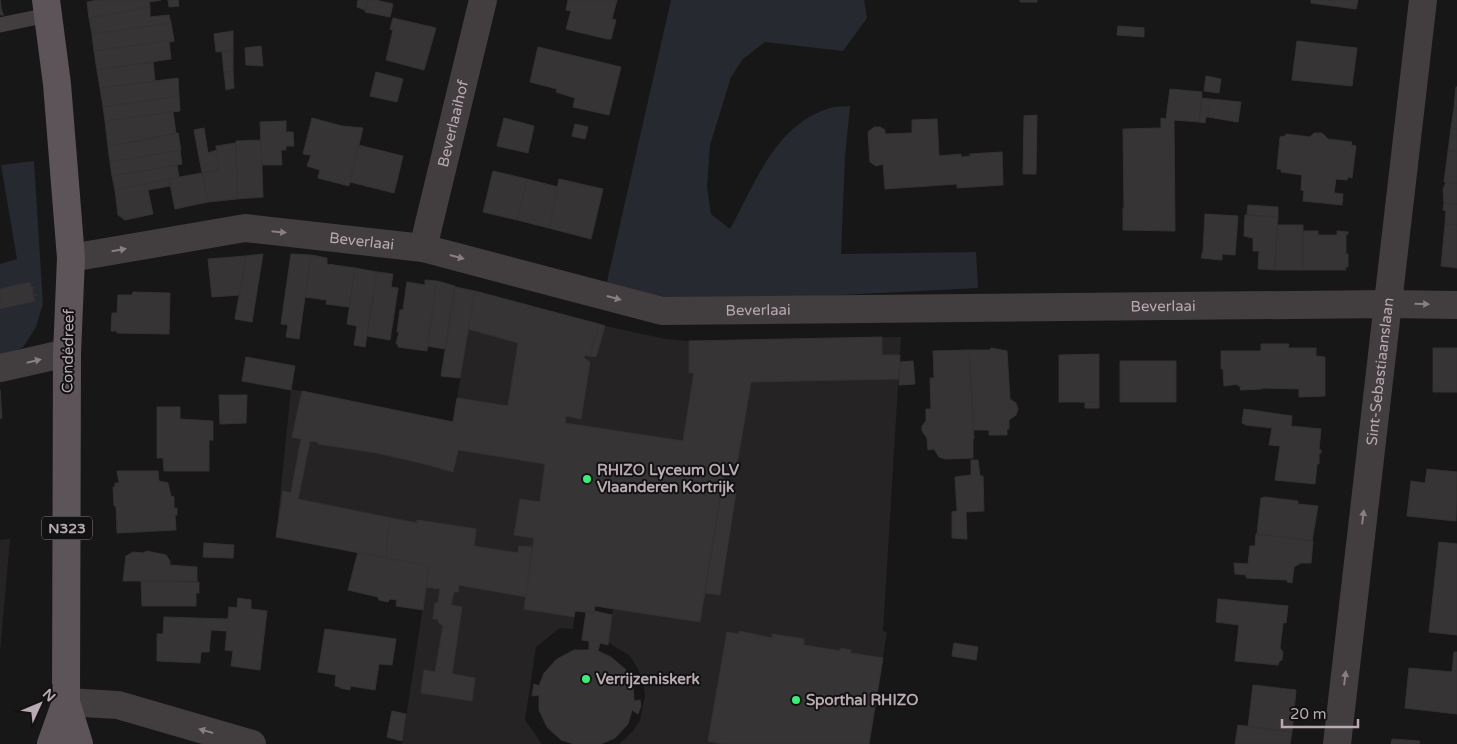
<svg xmlns="http://www.w3.org/2000/svg" width="1457" height="744" viewBox="0 0 1457 744" font-family="'Varela Round',sans-serif">
<rect width="100%" height="100%" fill="#181717"/>
<path fill="#252323" d="M 475,291 L 605,326 L 666,339 L 689,341 L 901,337 L 883,631 L 887,632 L 869,744 L 619,744 L 633,731 L 640,720 L 645,696 L 643,680 L 638,669 L 630,656 L 608,642 L 613,609 L 595,606 L 594,613 L 575,611 L 573,629 L 560,628 L 536,647 L 525,720 L 542,744 L 402,744 L 429,566 L 276,537 L 291,389 L 453,422 Z
M 10,539 L 0,653 L 0,540 Z"/>
<path fill="#272930" d="M 671,0 L 864,0 L 867,18 L 843,51 L 765,42 L 743,59 L 731,77 L 710,145 L 707,187 L 711,214 L 730,229 C 755,184 774,127 827,109 C 834,106 843,107 850,106 L 845,157 L 841,254 L 976,252 L 978,288 L 686,303 L 606,286 Z
M 34,161 L 43,304 L 36,327 L 23,347 L 0,358 L 0,264 L 17,259 L 1,165 Z"/>
<path fill="#373435" stroke="#343132" d="M 0,0 L 2,12 L 4,15 L 0,15 Z
M 98,0 L 161,0 L 149,2 L 150,7 L 89,18 L 87,2 Z
M 168,0 L 178,0 L 179,6 L 169,7 Z
M 358,0 L 368,0 L 365,10 L 357,7 Z
M 368,0 L 376,0 L 393,4 L 390,17 L 365,12 Z
M 568,0 L 617,0 L 612,19 L 616,20 L 611,39 L 607,39 L 566,29 L 571,11 L 566,10 Z
M 1020,0 L 1037,0 L 1037,2 L 1020,2 Z
M 1311,0 L 1358,0 L 1356,9 L 1311,3 Z
M 150,7 L 150,17 L 169,15 L 171,23 L 92,34 L 89,18 Z
M 393,18 L 436,28 L 424,70 L 386,60 L 393,30 L 390,29 Z
M 171,23 L 174,40 L 94,51 L 92,34 Z
M 1118,26 L 1144,28 L 1144,37 L 1117,35 Z
M 233,31 L 233,50 L 216,52 L 214,34 Z
M 174,40 L 174,41 L 169,42 L 171,59 L 97,70 L 94,51 Z
M 1297,41 L 1357,48 L 1352,86 L 1292,80 Z
M 261,46 L 263,66 L 246,65 L 245,48 Z
M 538,47 L 621,67 L 609,115 L 573,107 L 575,98 L 556,92 L 557,89 L 530,82 Z
M 233,50 L 233,71 L 224,72 L 222,52 Z
M 153,62 L 155,81 L 100,88 L 97,70 Z
M 233,71 L 234,88 L 226,90 L 224,72 Z
M 376,72 L 403,79 L 397,102 L 370,96 Z
M 1206,76 L 1221,79 L 1219,93 L 1204,91 Z
M 178,78 L 179,96 L 103,107 L 100,88 Z
M 1456,87 L 1457,87 L 1457,108 L 1454,108 Z
M 1170,89 L 1202,92 L 1199,122 L 1174,120 L 1175,231 L 1123,230 L 1123,208 L 1124,208 L 1123,129 L 1161,128 L 1161,118 L 1166,119 Z
M 179,96 L 180,111 L 105,121 L 103,107 Z
M 1202,98 L 1210,99 L 1208,117 L 1206,117 L 1205,123 L 1199,122 Z
M 1210,99 L 1241,102 L 1238,122 L 1208,117 Z
M 1454,108 L 1457,108 L 1457,129 L 1451,128 Z
M 173,112 L 176,133 L 108,147 L 105,121 Z
M 1037,115 L 1036,174 L 1023,174 L 1024,116 Z
M 312,118 L 342,126 L 363,128 L 349,186 L 318,178 L 320,170 L 307,166 L 311,155 L 303,154 Z
M 504,118 L 534,126 L 528,153 L 497,146 Z
M 937,119 L 939,156 L 961,154 L 961,157 L 970,156 L 970,154 L 1002,152 L 1003,185 L 957,188 L 957,184 L 885,189 L 883,164 L 876,166 L 870,162 L 868,132 L 874,127 L 880,127 L 885,130 L 885,134 L 912,133 L 912,120 Z
M 286,121 L 286,132 L 293,132 L 294,146 L 286,146 L 286,150 L 281,150 L 282,165 L 262,165 L 260,122 Z
M 575,124 L 588,127 L 585,139 L 572,136 Z
M 204,128 L 208,153 L 217,150 L 219,170 L 202,173 L 194,130 Z
M 1451,128 L 1457,129 L 1457,152 L 1448,151 Z
M 178,133 L 181,150 L 110,162 L 108,147 Z
M 1314,133 L 1322,133 L 1328,139 L 1352,142 L 1351,145 L 1356,146 L 1352,178 L 1348,177 L 1347,180 L 1336,179 L 1334,193 L 1343,194 L 1342,205 L 1303,201 L 1304,191 L 1301,190 L 1302,175 L 1281,172 L 1281,169 L 1277,169 L 1280,137 L 1285,136 L 1286,134 L 1310,137 Z
M 261,140 L 263,197 L 237,199 L 236,141 Z
M 236,143 L 237,199 L 208,202 L 202,173 L 219,170 L 216,146 Z
M 358,145 L 403,156 L 394,193 L 350,182 Z
M 180,150 L 182,164 L 112,176 L 110,162 Z
M 1448,151 L 1457,152 L 1457,183 L 1444,182 Z
M 177,165 L 179,177 L 115,190 L 112,176 Z
M 493,171 L 527,179 L 517,220 L 483,212 Z
M 202,173 L 208,202 L 175,209 L 169,179 Z
M 169,179 L 170,186 L 148,190 L 153,214 L 125,220 L 118,215 L 115,190 Z
M 527,179 L 558,187 L 549,228 L 517,220 Z
M 559,179 L 603,189 L 591,239 L 549,228 Z
M 1446,182 L 1457,183 L 1457,204 L 1444,203 L 1443,189 Z
M 1444,203 L 1457,204 L 1457,225 L 1445,224 L 1446,211 L 1443,210 Z
M 1248,205 L 1278,207 L 1278,217 L 1247,215 Z
M 1205,214 L 1238,216 L 1235,255 L 1222,254 L 1222,260 L 1201,258 L 1203,251 Z
M 1245,215 L 1278,217 L 1275,270 L 1258,269 L 1259,251 L 1253,251 L 1253,238 L 1244,236 Z
M 1445,224 L 1457,225 L 1457,268 L 1441,266 Z
M 1277,225 L 1303,225 L 1303,270 L 1275,270 Z
M 1303,231 L 1318,231 L 1318,235 L 1337,235 L 1337,231 L 1348,232 L 1348,234 L 1346,234 L 1346,254 L 1348,254 L 1348,267 L 1345,267 L 1346,270 L 1303,270 Z
M 263,254 L 252,322 L 235,319 L 246,256 Z
M 291,254 L 311,255 L 299,339 L 286,337 L 288,325 L 281,324 Z
M 311,255 L 327,258 L 327,264 L 355,268 L 349,307 L 326,304 L 327,300 L 305,297 Z
M 246,256 L 239,295 L 212,297 L 208,259 Z
M 355,268 L 377,272 L 365,347 L 354,345 L 357,326 L 347,324 Z
M 377,272 L 393,274 L 391,287 L 398,288 L 390,340 L 367,336 Z
M 425,280 L 437,281 L 427,351 L 398,347 L 398,344 L 396,344 L 399,332 L 397,332 L 400,310 L 403,310 L 407,282 L 425,285 Z
M 437,281 L 455,286 L 445,349 L 427,346 Z
M 30,282 L 31,287 L 35,287 L 32,288 L 33,295 L 38,295 L 33,296 L 35,301 L 0,309 L 0,289 Z
M 455,287 L 475,291 L 460,378 L 441,376 Z
M 475,291 L 599,324 L 590,356 L 585,355 L 584,358 L 590,362 L 581,419 L 566,416 L 565,423 L 683,441 L 694,373 L 689,373 L 689,341 L 882,337 L 882,355 L 900,355 L 899,379 L 751,382 L 737,464 L 726,462 L 700,622 L 595,606 L 594,613 L 575,611 L 574,617 L 524,609 L 534,538 L 514,535 L 520,499 L 540,502 L 545,464 L 458,450 L 453,472 L 425,464 L 377,453 L 318,444 L 318,442 L 310,441 L 298,499 L 391,518 L 386,544 L 388,545 L 386,558 L 276,537 L 283,491 L 291,493 L 301,439 L 292,437 L 302,391 L 453,422 L 457,398 L 508,406 L 518,343 L 468,329 Z
M 133,292 L 170,293 L 169,334 L 117,333 L 117,331 L 111,331 L 112,313 L 117,313 L 118,295 L 132,295 Z
M 599,324 L 605,326 L 596,357 L 590,356 Z
M 1261,344 L 1289,344 L 1288,348 L 1316,348 L 1316,356 L 1325,357 L 1325,396 L 1299,397 L 1299,389 L 1262,388 L 1262,389 L 1240,390 L 1241,386 L 1238,386 L 1238,384 L 1224,386 L 1223,369 L 1221,369 L 1221,351 L 1261,351 Z
M 991,348 L 1007,351 L 1010,399 L 1016,403 L 1018,409 L 1016,415 L 1009,420 L 1009,429 L 1007,429 L 1007,435 L 989,435 L 989,430 L 974,430 L 969,350 L 990,350 Z
M 1433,348 L 1457,348 L 1457,392 L 1433,392 Z
M 969,350 L 974,439 L 973,438 L 973,458 L 945,459 L 939,457 L 934,449 L 928,450 L 927,438 L 922,431 L 922,426 L 926,421 L 926,409 L 931,409 L 930,378 L 934,378 L 933,351 Z
M 1099,354 L 1099,402 L 1059,402 L 1059,355 Z
M 246,357 L 295,366 L 291,390 L 242,381 Z
M 913,361 L 915,384 L 899,385 L 900,362 Z
M 1120,361 L 1176,361 L 1176,402 L 1120,402 Z
M 0,390 L 2,418 L 0,419 Z
M 219,395 L 247,395 L 246,423 L 220,424 Z
M 1085,402 L 1099,402 L 1099,408 L 1085,408 Z
M 157,407 L 180,407 L 180,419 L 213,421 L 213,440 L 209,440 L 209,471 L 164,471 L 163,458 L 157,458 Z
M 1244,409 L 1292,416 L 1291,426 L 1321,429 L 1319,449 L 1321,450 L 1321,453 L 1319,454 L 1319,464 L 1317,464 L 1315,484 L 1275,480 L 1280,446 L 1269,445 L 1272,428 L 1245,425 L 1245,424 L 1242,423 Z
M 971,460 L 978,460 L 980,476 L 983,476 L 984,511 L 966,512 L 967,539 L 952,538 L 952,512 L 957,511 L 955,477 L 971,475 Z
M 1427,469 L 1457,472 L 1456,521 L 1407,516 L 1411,481 L 1425,483 Z
M 117,471 L 158,471 L 159,481 L 168,483 L 171,496 L 174,497 L 174,508 L 177,508 L 177,515 L 175,515 L 176,530 L 117,533 L 116,506 L 114,506 L 113,487 L 115,487 L 115,483 L 119,483 Z
M 721,491 L 736,493 L 720,595 L 705,593 Z
M 1265,497 L 1298,501 L 1298,504 L 1318,506 L 1312,541 L 1257,534 L 1261,498 Z
M 391,518 L 417,523 L 417,520 L 476,529 L 474,546 L 518,553 L 519,546 L 532,547 L 526,597 L 459,585 L 458,592 L 454,592 L 451,605 L 462,607 L 452,674 L 475,678 L 472,701 L 421,693 L 424,670 L 435,672 L 443,626 L 438,622 L 438,619 L 433,619 L 435,603 L 438,603 L 440,589 L 426,587 L 429,566 L 386,558 L 388,545 L 386,544 Z
M 1256,534 L 1313,541 L 1311,563 L 1301,563 L 1294,567 L 1292,583 L 1287,582 L 1287,580 L 1246,578 L 1246,575 L 1235,574 L 1234,563 L 1248,564 L 1250,546 L 1255,546 Z
M 1439,542 L 1457,544 L 1457,635 L 1429,632 Z
M 204,543 L 234,545 L 233,558 L 203,557 Z
M 147,551 L 166,555 L 170,561 L 170,565 L 197,567 L 197,581 L 123,581 L 126,556 L 133,552 L 143,553 Z
M 358,552 L 429,566 L 423,610 L 396,606 L 397,600 L 390,599 L 388,602 L 379,600 L 378,597 L 348,590 Z
M 141,581 L 199,582 L 199,593 L 196,593 L 196,606 L 142,606 Z
M 238,598 L 251,600 L 251,609 L 267,611 L 260,670 L 231,666 L 233,651 L 225,650 L 229,607 L 237,608 Z
M 1218,599 L 1288,606 L 1286,623 L 1283,623 L 1280,648 L 1283,652 L 1282,660 L 1279,662 L 1278,665 L 1235,661 L 1239,625 L 1216,622 Z
M 594,611 L 612,615 L 608,645 L 600,643 L 598,651 L 611,657 L 625,669 L 633,686 L 634,701 L 640,700 L 641,706 L 638,714 L 632,710 L 628,724 L 615,738 L 601,744 L 574,744 L 561,740 L 547,727 L 539,710 L 539,695 L 532,696 L 534,684 L 539,686 L 544,673 L 557,659 L 574,650 L 589,650 L 589,641 L 582,640 L 586,612 L 594,613 Z
M 164,617 L 228,619 L 227,631 L 211,630 L 209,652 L 201,652 L 200,663 L 157,661 L 157,634 L 163,634 Z
M 325,629 L 396,639 L 392,665 L 379,664 L 375,690 L 351,686 L 350,690 L 340,688 L 340,687 L 335,686 L 336,675 L 318,672 Z
M 739,631 L 772,638 L 772,634 L 804,639 L 804,645 L 840,651 L 840,648 L 851,650 L 851,653 L 883,658 L 869,744 L 723,744 L 708,741 L 727,632 L 739,634 Z
M 954,643 L 978,647 L 976,660 L 952,656 Z
M 1454,652 L 1457,652 L 1457,714 L 1405,708 L 1409,668 L 1452,672 Z
M 1253,685 L 1296,690 L 1292,732 L 1248,727 Z
M 392,711 L 406,714 L 402,741 L 387,737 Z
M 1238,725 L 1292,732 L 1290,744 L 1235,744 Z
M 1392,739 L 1420,741 L 1419,744 L 1391,744 Z"/>
<g fill="none" stroke-linecap="round" stroke-linejoin="round">
<path stroke="#423d3f" stroke-width="15" d="M 0,25 L 48,15"/>
<g stroke="#423d3f" stroke-width="28">
<path id="s1" d="M 423,248 L 483,0"/>
<path id="s2" d="M 71,258 L 245,228 L 423,248 L 662,311 L 1388,304 L 1457,305"/>
<path d="M 0,368 L 67,353"/>
<path d="M 66,702 L 118,705 L 252,744"/>
<path id="s3" d="M 1337,744 L 1423,0"/>
</g>
<path stroke="#5c5458" stroke-width="28" d="M 46,0 L 57,84 L 71,258 L 67,353 L 66,702 L 79,744
M 51,744 L 66,702"/>
</g>
<defs><path id="oneway-solid" d="M-6-.8H1V-3.2L6.5 0L1 3.2V.8H-6Z" transform="scale(1.25)"/></defs>
<g fill="#897e84">
<use href="#oneway-solid" transform="translate(279 232) rotate(6)"/>
<use href="#oneway-solid" transform="translate(119 250) rotate(-10)"/>
<use href="#oneway-solid" transform="translate(457 257) rotate(15)"/>
<use href="#oneway-solid" transform="translate(614 298) rotate(15)"/>
<use href="#oneway-solid" transform="translate(1422 304) rotate(1)"/>
<use href="#oneway-solid" transform="translate(34 361) rotate(-13)"/>
<use href="#oneway-solid" transform="translate(1363 517) rotate(-83)"/>
<use href="#oneway-solid" transform="translate(1345 678) rotate(-83)"/>
<use href="#oneway-solid" transform="translate(206 731) rotate(-164)"/>
</g>
<g fill="#38ef79" stroke="#131212" stroke-width="2">
<circle cx="587" cy="479" r="5"/>
<circle cx="586" cy="679" r="5"/>
<circle cx="796" cy="700" r="5"/>
</g>
<g text-anchor="middle" stroke-width="4" stroke-linejoin="round" paint-order="stroke">
<rect fill="#131212" stroke="#867c82" stroke-width="1" x="42" y="516.5" width="50" height="23" rx="4"/>
<g font-size="14" font-weight="bold" fill="#b8a9b2">
<text x="67" y="533">N323</text>
</g>
<g font-size="15" fill="#b8a9b2" stroke="#131212">
<text dy="5" stroke="none"><textPath href="#s1" startOffset="128">Beverlaaihof</textPath></text>
<text dy="5" stroke="none"><textPath href="#s2" startOffset="294">Beverlaai</textPath></text>
<text dy="5" stroke="none"><textPath href="#s2" startOffset="1104">Beverlaai</textPath></text>
<text dy="5" stroke="none"><textPath href="#s2" startOffset="699">Beverlaai</textPath></text>
<text transform="translate(68 351) rotate(-89)" y="5">Condédreef</text>
<text dy="5" stroke="none"><textPath href="#s3" startOffset="375">Sint-Sebastiaanslaan</textPath></text>
</g>
<g font-size="15" font-weight="bold" fill="#b8a9b2" stroke="#131212" text-anchor="start">
<text x="597" y="475">RHIZO Lyceum OLV<tspan x="597" dy="17">Vlaanderen Kortrijk</tspan></text>
<text x="596" y="684">Verrijzeniskerk</text>
<text x="806" y="705">Sporthal RHIZO</text>
</g>
</g>
<g transform="translate(40 704) rotate(46)" stroke="#131212" stroke-width="4" paint-order="stroke">
<path d="M0-4L9 19L0 12L-9 19Z" fill="#b8a9b2"/>
<text y="-8" font-size="14" font-weight="bold" text-anchor="middle" fill="#b8a9b2">N</text>
</g>
<path d="M1282 719v8h76v-8" fill="none" stroke="#b8a9b2" stroke-width="2.5"/>
<text x="1290" y="719" font-size="15" fill="#b8a9b2" stroke="#131212" stroke-width="4" paint-order="stroke">20 m</text>
</svg>
